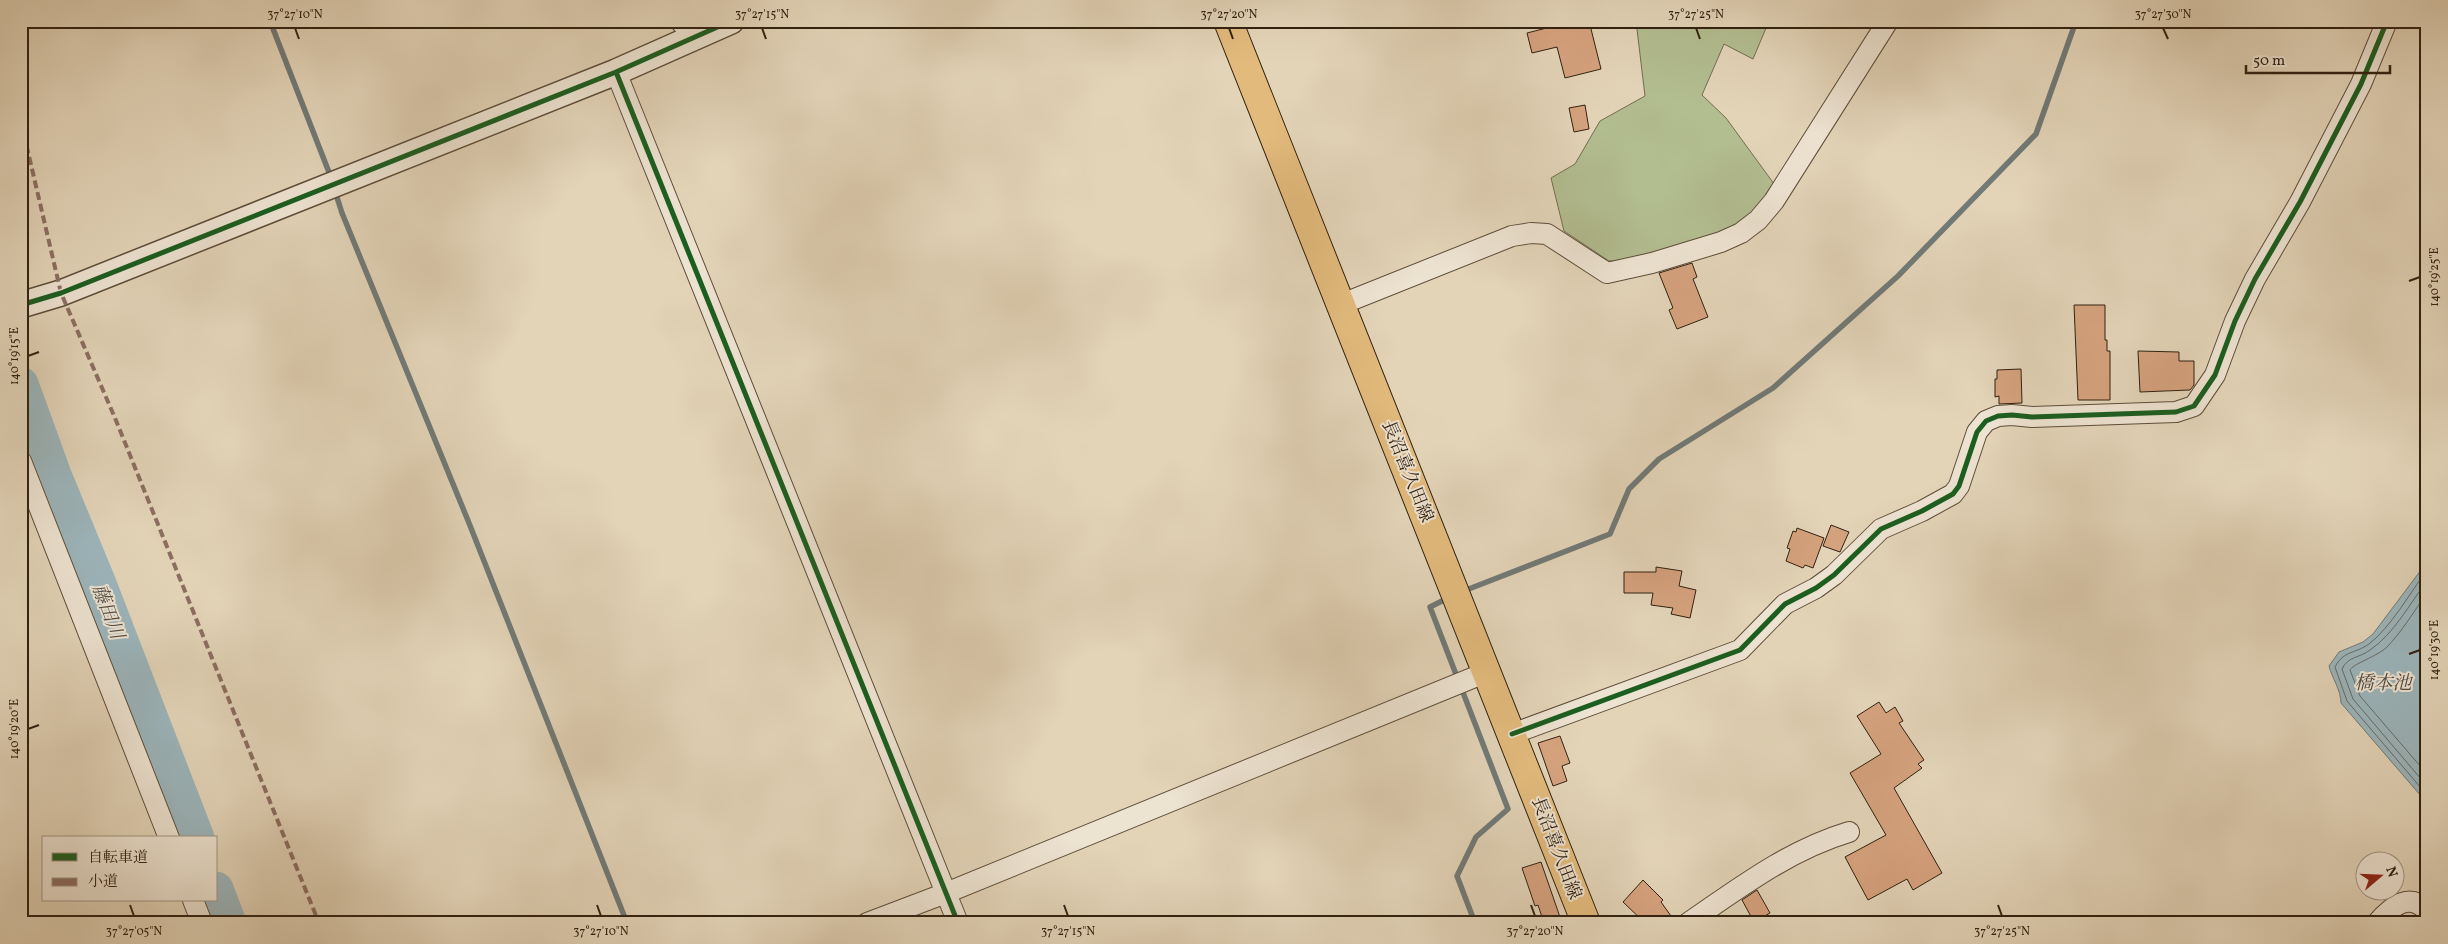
<svg xmlns="http://www.w3.org/2000/svg" width="2448" height="944" viewBox="0 0 2448 944" font-family="Vollkorn,'Noto Serif JP',serif">
<rect width="100%" height="100%" fill="#e3d4b8"/>
<filter id="stains"><feTurbulence type="fractalNoise" baseFrequency=".004" numOctaves="4"/><feColorMatrix values="0 0 0 0 .2 0 0 0 0 .09 0 0 0 0 .02 0 0 0 .5 -.17"/></filter>
<radialGradient id="worn" r=".72"><stop offset=".6" stop-color="#630" stop-opacity="0"/><stop offset="1" stop-color="#630" stop-opacity=".3"/></radialGradient>
<path fill="#b2bd90" stroke="#726f50" d="M 1636,21 L 1769,21 L 1753,59 L 1724,44 L 1702,95 L 1726,118 L 1777,188 L 1746,222 L 1672,256 L 1609,261 L 1564,231 L 1551,178 L 1575,164 L 1600,121 L 1645,96 Z"/>
<path fill="#9cb5bb" stroke="#717a77" d="M 2427,562 L 2427,803 L 2341,703 C 2341,690 2332,678 2329,666 L 2339,652 L 2363,642 L 2373,634 Z"/>
<g fill="none" stroke-linecap="round" stroke-linejoin="round">
<path stroke="#666b66" stroke-width="1" d="M 2427,570 C 2410,593 2391,627 2369,644 C 2355,654 2344,650 2335,667 L 2347,701 L 2427,795
M 2427,581 C 2410,603 2394,634 2370,650 C 2360,658 2348,656 2342,669 L 2353,699 L 2427,786
M 2427,593 C 2414,611 2402,632 2386,648 C 2377,656 2353,664 2350,670 L 2360,696 L 2427,774"/>
<path stroke="#717a77" stroke-width="5.5" d="M 270,21 L 332,180
M 335,191 L 342,213 L 469,523 L 627,923
M 1461,592 L 1610,534 L 1629,489 L 1659,459 L 1773,388 L 1898,276 L 2036,134 L 2076,21
M 1448,598 L 1430,607 L 1508,809 L 1476,837 L 1457,876 L 1475,923"/>
<path stroke="#9cb5bb" stroke-width="35" d="M 21,384 L 54,475 L 99,584 L 197,838
M 216,889 L 229,923"/>
</g>
<path fill="#d5a27e" stroke="#312111" d="M 1574,21 L 1589,21 L 1601,69 L 1565,78 L 1557,47 L 1532,53 L 1527,33 Z
M 1585,105 L 1589,129 L 1574,132 L 1569,108 Z
M 1692,263 L 1697,277 L 1693,279 L 1708,317 L 1677,329 L 1669,310 L 1673,308 L 1659,273 Z
M 2074,305 L 2105,305 L 2105,340 L 2107,340 L 2107,351 L 2110,351 L 2110,400 L 2078,400 Z
M 2138,351 L 2179,352 L 2179,361 L 2194,361 L 2194,385 L 2190,390 L 2140,392 Z
M 2021,369 L 2022,403 L 1999,404 L 1999,396 L 1995,397 L 1995,379 L 1997,379 L 1997,370 Z
M 1831,525 L 1849,532 L 1840,552 L 1823,546 Z
M 1797,528 L 1824,538 L 1813,568 L 1805,565 L 1803,568 L 1786,561 L 1790,549 L 1787,548 L 1793,531 L 1796,532 Z
M 1656,567 L 1682,571 L 1679,586 L 1696,590 L 1690,618 L 1671,614 L 1673,608 L 1651,605 L 1653,593 L 1624,593 L 1624,572 L 1656,572 Z
M 1879,702 L 1886,713 L 1895,707 L 1903,721 L 1899,723 L 1924,760 L 1918,764 L 1922,768 L 1894,788 L 1942,873 L 1913,890 L 1907,879 L 1868,900 L 1845,857 L 1886,835 L 1850,773 L 1881,754 L 1857,716 Z
M 1560,736 L 1570,763 L 1562,766 L 1567,781 L 1553,786 L 1538,743 Z
M 1541,862 L 1562,923 L 1544,923 L 1538,905 L 1535,906 L 1522,868 Z
M 1643,880 L 1663,900 L 1661,902 L 1676,923 L 1645,923 L 1623,902 Z
M 1757,890 L 1770,913 L 1754,922 L 1742,900 Z"/>
<g fill="none" stroke-linecap="round" stroke-linejoin="round">
<defs>
<path id="minor" d="M 680,21 L 694,37
M 616,72 L 958,923
M 1342,304 L 1512,236 L 1531,233 L 1547,234 L 1607,273 L 1652,263 L 1721,242 L 1741,233 L 1758,220 L 1774,201 L 1888,21
M 21,461 L 169,838
M 1512,734 L 1740,650 L 1785,604 L 1816,588 L 1834,575 L 1881,529 L 1922,511 L 1953,494 L 1959,486 L 1977,432 L 1986,421 L 1998,416 L 2012,415 L 2032,417 L 2176,412 L 2194,406 L 2215,375 L 2235,321 L 2255,279 L 2300,202 L 2361,84 L 2387,21
M 193,900 L 202,923
M 867,923 L 946,893 L 1487,672
M 1688,923 C 1739,888 1789,850 1849,832
M 2377,923 C 2391,907 2409,891 2427,911"/>
<path id="tertiary" d="M 21,305 L 61,293 L 616,72 L 731,21"/>
<path id="primary" d="M 1228,21 L 1586,923"/>
</defs>
<use href="#minor" stroke="#5e4e3b" stroke-width="22"/>
<use href="#tertiary" stroke="#5e4e3b" stroke-width="28"/>
<use href="#primary" stroke="#312111" stroke-width="30"/>
<use href="#minor" stroke="#ede3d1" stroke-width="20"/>
<use href="#tertiary" stroke="#ede3d1" stroke-width="25"/>
<use href="#primary" stroke="#e2ba7c" stroke-width="28"/>
<path stroke="#8d6e63" stroke-width="4" stroke-dasharray="8 4" stroke-linecap="butt" d="M 21,122 L 61,293 L 115,418 L 319,923"/>
<defs>
<path id="cycleway" d="M 616,72 L 958,923
M 21,305 L 61,293 L 616,72 L 731,21
M 1512,734 L 1740,650 L 1785,604 L 1816,588 L 1834,575 L 1881,529 L 1922,511 L 1953,494 L 1959,486 L 1977,432 L 1986,421 L 1998,416 L 2012,415 L 2032,417 L 2176,412 L 2194,406 L 2215,375 L 2235,321 L 2255,279 L 2300,202 L 2361,84 L 2387,21"/>
</defs>
<use href="#cycleway" stroke="#ede3d1" stroke-width="8"/>
<use href="#cycleway" stroke="#1b5e20" stroke-width="5"/>
</g>
<path fill="none" stroke="#312111" stroke-width="2" d="M 295,28 L 299,39M 762,28 L 766,39M 1229,28 L 1233,39M 1696,28 L 1700,39M 2163,28 L 2168,39M 2409,281 L 2420,277M 28,356 L 39,352M 2409,654 L 2420,650M 28,729 L 39,725M 130,905 L 134,916M 597,905 L 601,916M 1064,905 L 1068,916M 1531,905 L 1535,916M 1998,905 L 2002,916"/>
<g text-anchor="middle" stroke-width="4" stroke-linejoin="round" paint-order="stroke">
<g font-size="18" fill="#312111" stroke="#ede3d1">
<text transform="translate(1408 471) rotate(68)" y="6">長沼喜久田線</text>
<text transform="translate(1557 848) rotate(69)" y="6">長沼喜久田線</text>
</g>
<g font-size="19" font-style="italic" fill="#514d44" stroke="#ede3d1">
<text transform="translate(109 611) rotate(69)" y="7">藤田川</text>
<text x="2383" y="689">橋本池</text>
</g>
</g>
<rect width="2448" height="944" fill="none" stroke="#e3d4b8" stroke-width="55"/>
<rect x="42" y="836" width="175" height="65" fill="#ede3d1" stroke="#a29584"/>
<rect x="52" y="853" width="25" height="8" fill="#1b5e20" stroke="#a29584"/>
<text x="88" y="862" font-size="15" fill="#312111">自転車道</text>
<rect x="52" y="878" width="25" height="8" fill="#8d6e63" stroke="#a29584"/>
<text x="88" y="886" font-size="15" fill="#312111">小道</text>
<g transform="translate(2380 876) rotate(71)"><circle r="24" fill="#ede3d1" stroke="#a29584"/>
<path d="M0-4L9 19L0 12L-9 19Z" fill="#8f2418"/>
<text y="-8" font-size="14" font-weight="bold" text-anchor="middle" fill="#312111">N</text>
</g>
<path d="M2246 65v8h144v-8" fill="none" stroke="#312111" stroke-width="2.5"/>
<text x="2253" y="65" font-size="15" fill="#312111" stroke="#ede3d1" stroke-width="4" paint-order="stroke">50 m</text>
<rect x="28" y="28" width="2392" height="888" fill="none" stroke="#312111" stroke-width="2"/>
<g font-size="12" text-anchor="middle" fill="#312111">
<text x="295" y="18">37°27'10"N</text>
<text x="762" y="18">37°27'15"N</text>
<text x="1229" y="18">37°27'20"N</text>
<text x="1696" y="18">37°27'25"N</text>
<text x="2163" y="18">37°27'30"N</text>
<text transform="translate(2434 277) rotate(-90)" y="4">140°19'25"E</text>
<text transform="translate(14 356) rotate(-90)" y="4">140°19'15"E</text>
<text transform="translate(2434 650) rotate(-90)" y="4">140°19'30"E</text>
<text transform="translate(14 729) rotate(-90)" y="4">140°19'20"E</text>
<text x="134" y="935">37°27'05"N</text>
<text x="601" y="935">37°27'10"N</text>
<text x="1068" y="935">37°27'15"N</text>
<text x="1535" y="935">37°27'20"N</text>
<text x="2002" y="935">37°27'25"N</text>
</g>
<rect width="100%" height="100%" filter="url(#stains)"/>
<rect width="100%" height="100%" fill="url(#worn)"/>
</svg>
